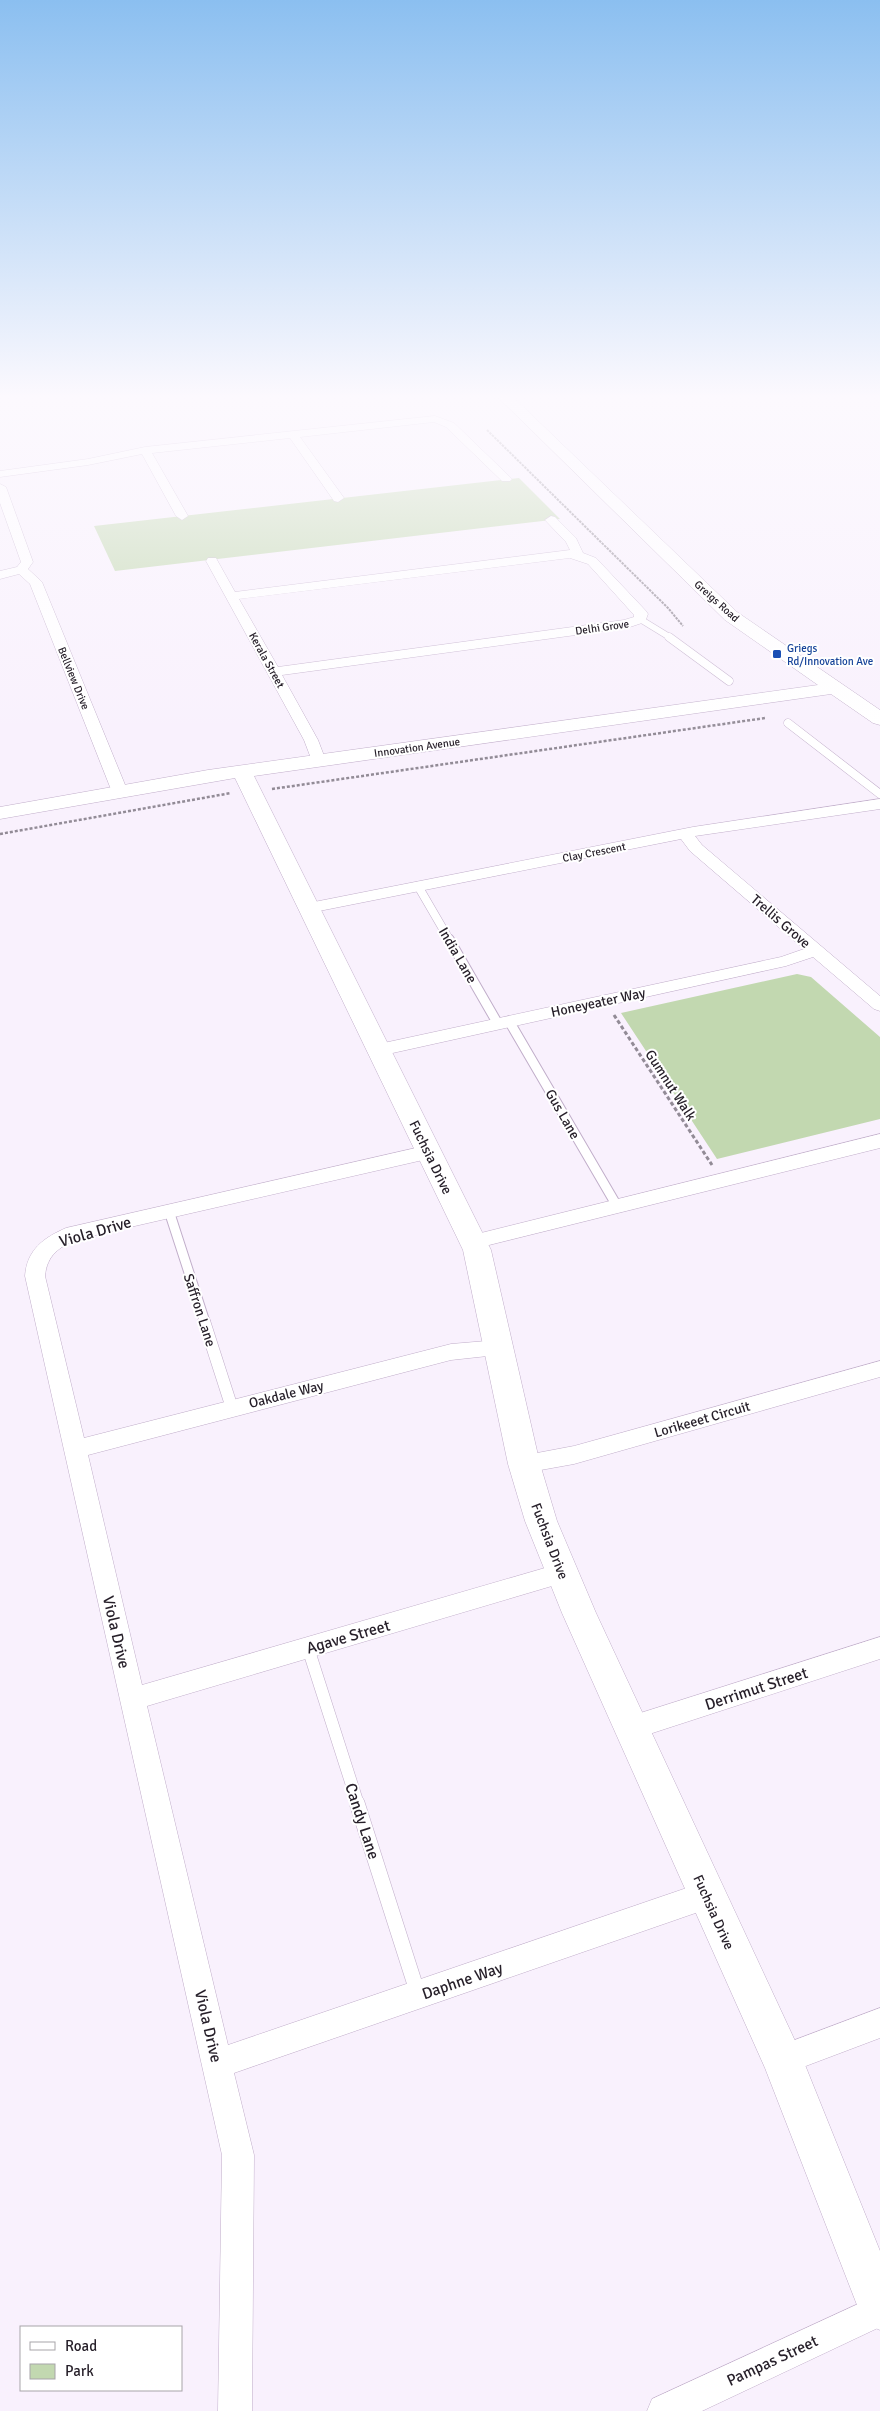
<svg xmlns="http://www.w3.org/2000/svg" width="880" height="2411" viewBox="0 0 880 2411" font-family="Signika,sans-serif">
<rect width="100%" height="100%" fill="#f9f1fd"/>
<path fill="#c2d8b0" d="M 519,478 L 560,519 L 115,571 L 94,526 Z
M 797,974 L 811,977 L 880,1037 L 880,1119 L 717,1159 L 621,1013 Z"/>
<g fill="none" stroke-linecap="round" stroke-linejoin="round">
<defs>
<path id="lane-far4" d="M 640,619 L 671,638"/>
<path id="lane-far3" d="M 669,637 L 729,681
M 788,723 L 880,794
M 418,886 L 450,941"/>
<path id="lane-far2" d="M 449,939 L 498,1024
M 509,1021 L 617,1206
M 169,1211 L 205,1322"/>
<path id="lane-far1" d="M 204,1321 L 232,1408
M 308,1648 L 358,1804"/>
<path id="lane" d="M 357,1803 L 418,1994"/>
<path id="street" d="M 435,416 L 454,423 L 510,477 L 512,479 L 510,481 L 502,481 L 446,427 L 434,422 L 300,437 L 344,498 L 338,502 L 334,501 L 290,438 L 152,453 L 188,516 L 182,520 L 176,516 L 142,454 L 88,465 L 0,477 L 0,471 L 88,459 L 145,447 Z
M 0,484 L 6,487 L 33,562 L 28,569 L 42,582 L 128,792 L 125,795 L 120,797 L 112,792 L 30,584 L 19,574 L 0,579 L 0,571 L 17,567 L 21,562 L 0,503 Z
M 551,516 L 555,517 L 576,538 L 583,553 L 596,558 L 646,611 L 648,614 L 645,622 L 627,628 L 282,675 L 318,740 L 326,761 L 319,765 L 312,761 L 304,740 L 206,561 L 208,558 L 216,558 L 235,592 L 570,550 L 566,542 L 545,520 ZM 570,558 L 588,564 L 634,615 L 634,617 L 624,620 L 278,667 L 239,599 Z
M 880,799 L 880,809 L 695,836 L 702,845 L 880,996 L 880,1011 L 874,1009 L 813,957 L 786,966 L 379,1056 L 373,1054 L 370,1050 L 373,1046 L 379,1044 L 781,957 L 804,949 L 690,851 L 681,839 L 309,913 L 303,912 L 301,908 L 303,904 L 309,903 L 693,827 Z
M 880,1134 L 880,1148 L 473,1249 L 466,1247 L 463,1242 L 466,1237 L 473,1235 Z
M 429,1145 L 436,1147 L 439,1152 L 436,1157 L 78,1239 C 59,1247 47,1255 45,1276 L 84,1438 L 451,1344 L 498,1340 L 506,1342 L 509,1348 L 506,1354 L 451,1360 L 88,1455 L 142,1685 L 562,1563 L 571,1566 L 574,1573 L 571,1580 L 562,1583 L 147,1706 L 228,2045 L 707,1881 L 717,1885 L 721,1895 L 717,1905 L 707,1909 L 234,2073 L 254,2155 L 252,2411 L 218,2411 L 222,2155 L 25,1276 C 27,1250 43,1238 66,1228 Z
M 880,1361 L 880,1377 L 574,1464 L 524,1473 L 516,1471 L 513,1464 L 516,1457 L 574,1446 Z
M 880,1637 L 880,1659 L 631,1740 L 622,1736 L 618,1728 L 622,1720 L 631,1716 Z
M 880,2008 L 880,2038 L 782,2075 L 771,2071 L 767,2060 L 771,2049 Z
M 880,2294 L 880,2327 L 702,2411 L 647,2411 L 652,2399 Z"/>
<path id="secondary" d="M 499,398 L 514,398 L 737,612 L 880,710 L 880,725 L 873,723 L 831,694 L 254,776 L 491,1250 L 540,1464 L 557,1521 L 596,1613 L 797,2045 L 880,2251 L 880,2330 L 864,2323 L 765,2068 L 562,1613 L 525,1521 L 508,1464 L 463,1250 L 235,778 L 0,819 L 0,807 L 208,770 L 818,685 L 725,620 Z"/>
</defs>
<use href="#lane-far4" stroke="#c1aeca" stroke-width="7"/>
<use href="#lane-far3" stroke="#c1aeca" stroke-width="9"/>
<use href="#lane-far2" stroke="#c1aeca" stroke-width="11"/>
<use href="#lane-far1" stroke="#c1aeca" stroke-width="13"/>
<use href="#lane" stroke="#c1aeca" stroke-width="16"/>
<use href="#street" stroke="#c1aeca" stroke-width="1"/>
<use href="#secondary" stroke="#c1aeca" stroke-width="1"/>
<path stroke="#928b96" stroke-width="2" stroke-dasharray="2.5 1" stroke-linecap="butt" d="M 487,430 L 668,608 L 683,626"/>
<path stroke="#928b96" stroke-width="2.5" stroke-dasharray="3 2" stroke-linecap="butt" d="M 272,789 L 765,718
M 0,834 L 231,793"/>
<path stroke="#928b96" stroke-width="3" stroke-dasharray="4 2.5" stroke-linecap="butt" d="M 614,1015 L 712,1165"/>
<use href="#lane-far4" stroke="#fff" stroke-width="6"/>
<use href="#lane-far3" stroke="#fff" stroke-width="8"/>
<use href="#lane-far2" stroke="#fff" stroke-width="9"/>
<use href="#lane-far1" stroke="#fff" stroke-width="12"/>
<use href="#lane" stroke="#fff" stroke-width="15"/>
<use href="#street" fill="#fff" fill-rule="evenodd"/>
<use href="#secondary" fill="#fff" fill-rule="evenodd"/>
</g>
<linearGradient id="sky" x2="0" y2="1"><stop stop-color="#8bbff0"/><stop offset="0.54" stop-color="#fcf9fe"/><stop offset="1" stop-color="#fcf9fe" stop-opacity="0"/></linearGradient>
<rect width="880" height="735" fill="url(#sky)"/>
<rect fill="#1a4fb4" stroke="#fff" stroke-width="2" x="772" y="649" width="10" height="10" rx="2.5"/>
<g text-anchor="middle" stroke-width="4" stroke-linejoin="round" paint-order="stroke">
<g font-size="11" fill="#261f29" stroke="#fff">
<text transform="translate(717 601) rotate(42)" y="4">Greigs Road</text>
<text transform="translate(602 627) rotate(-8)" y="4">Delhi Grove</text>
<text transform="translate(267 660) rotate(61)" y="4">Kerala Street</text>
<text transform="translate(74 678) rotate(68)" y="4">Bellview Drive</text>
<text transform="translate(417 747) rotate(-8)" y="4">Innovation Avenue</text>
<text transform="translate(594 852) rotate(-11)" y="4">Clay Crescent</text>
</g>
<g font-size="11" fill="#164399" stroke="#fff" text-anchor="start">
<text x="787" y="652">Griegs<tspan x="787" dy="13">Rd/Innovation Ave</tspan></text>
</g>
<g font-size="14" fill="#261f29" stroke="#fff">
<text transform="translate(781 921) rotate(41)" y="5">Trellis Grove</text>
<text transform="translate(458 955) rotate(60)" y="5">India Lane</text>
<text transform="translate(598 1002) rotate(-12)" y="5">Honeyeater Way</text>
<text transform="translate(671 1085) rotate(57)" y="5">Gumnut Walk</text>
<text transform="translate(563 1114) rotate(60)" y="5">Gus Lane</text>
<text transform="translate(431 1157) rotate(64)" y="5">Fuchsia Drive</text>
<text transform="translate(200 1310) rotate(72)" y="5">Saffron Lane</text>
<text transform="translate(286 1394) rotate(-14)" y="5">Oakdale Way</text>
<text transform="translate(702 1419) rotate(-16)" y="5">Lorikeeet Circuit</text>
<text transform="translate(550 1541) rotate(69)" y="5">Fuchsia Drive</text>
<text transform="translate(714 1912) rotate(66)" y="5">Fuchsia Drive</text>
</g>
<g font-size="16" fill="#261f29" stroke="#fff">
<text transform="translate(95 1231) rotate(-16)" y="6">Viola Drive</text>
<text transform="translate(117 1632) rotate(77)" y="6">Viola Drive</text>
<text transform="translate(348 1636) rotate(-16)" y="6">Agave Street</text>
<text transform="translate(756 1688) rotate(-18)" y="6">Derrimut Street</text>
<text transform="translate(363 1821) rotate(72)" y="6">Candy Lane</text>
<text transform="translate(462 1980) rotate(-19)" y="6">Daphne Way</text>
<text transform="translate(209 2026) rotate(77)" y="6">Viola Drive</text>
<text transform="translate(772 2360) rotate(-25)" y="6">Pampas Street</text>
</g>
</g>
<rect x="20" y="2326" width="162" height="65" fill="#ffffff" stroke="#a8a5a9"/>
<rect x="30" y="2342" width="25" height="8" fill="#ffffff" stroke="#a8a5a9"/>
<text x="65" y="2351" font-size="15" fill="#261f29">Road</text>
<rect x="30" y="2364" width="25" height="15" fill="#c2d8b0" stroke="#a8a5a9"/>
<text x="65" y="2376" font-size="15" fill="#261f29">Park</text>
</svg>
